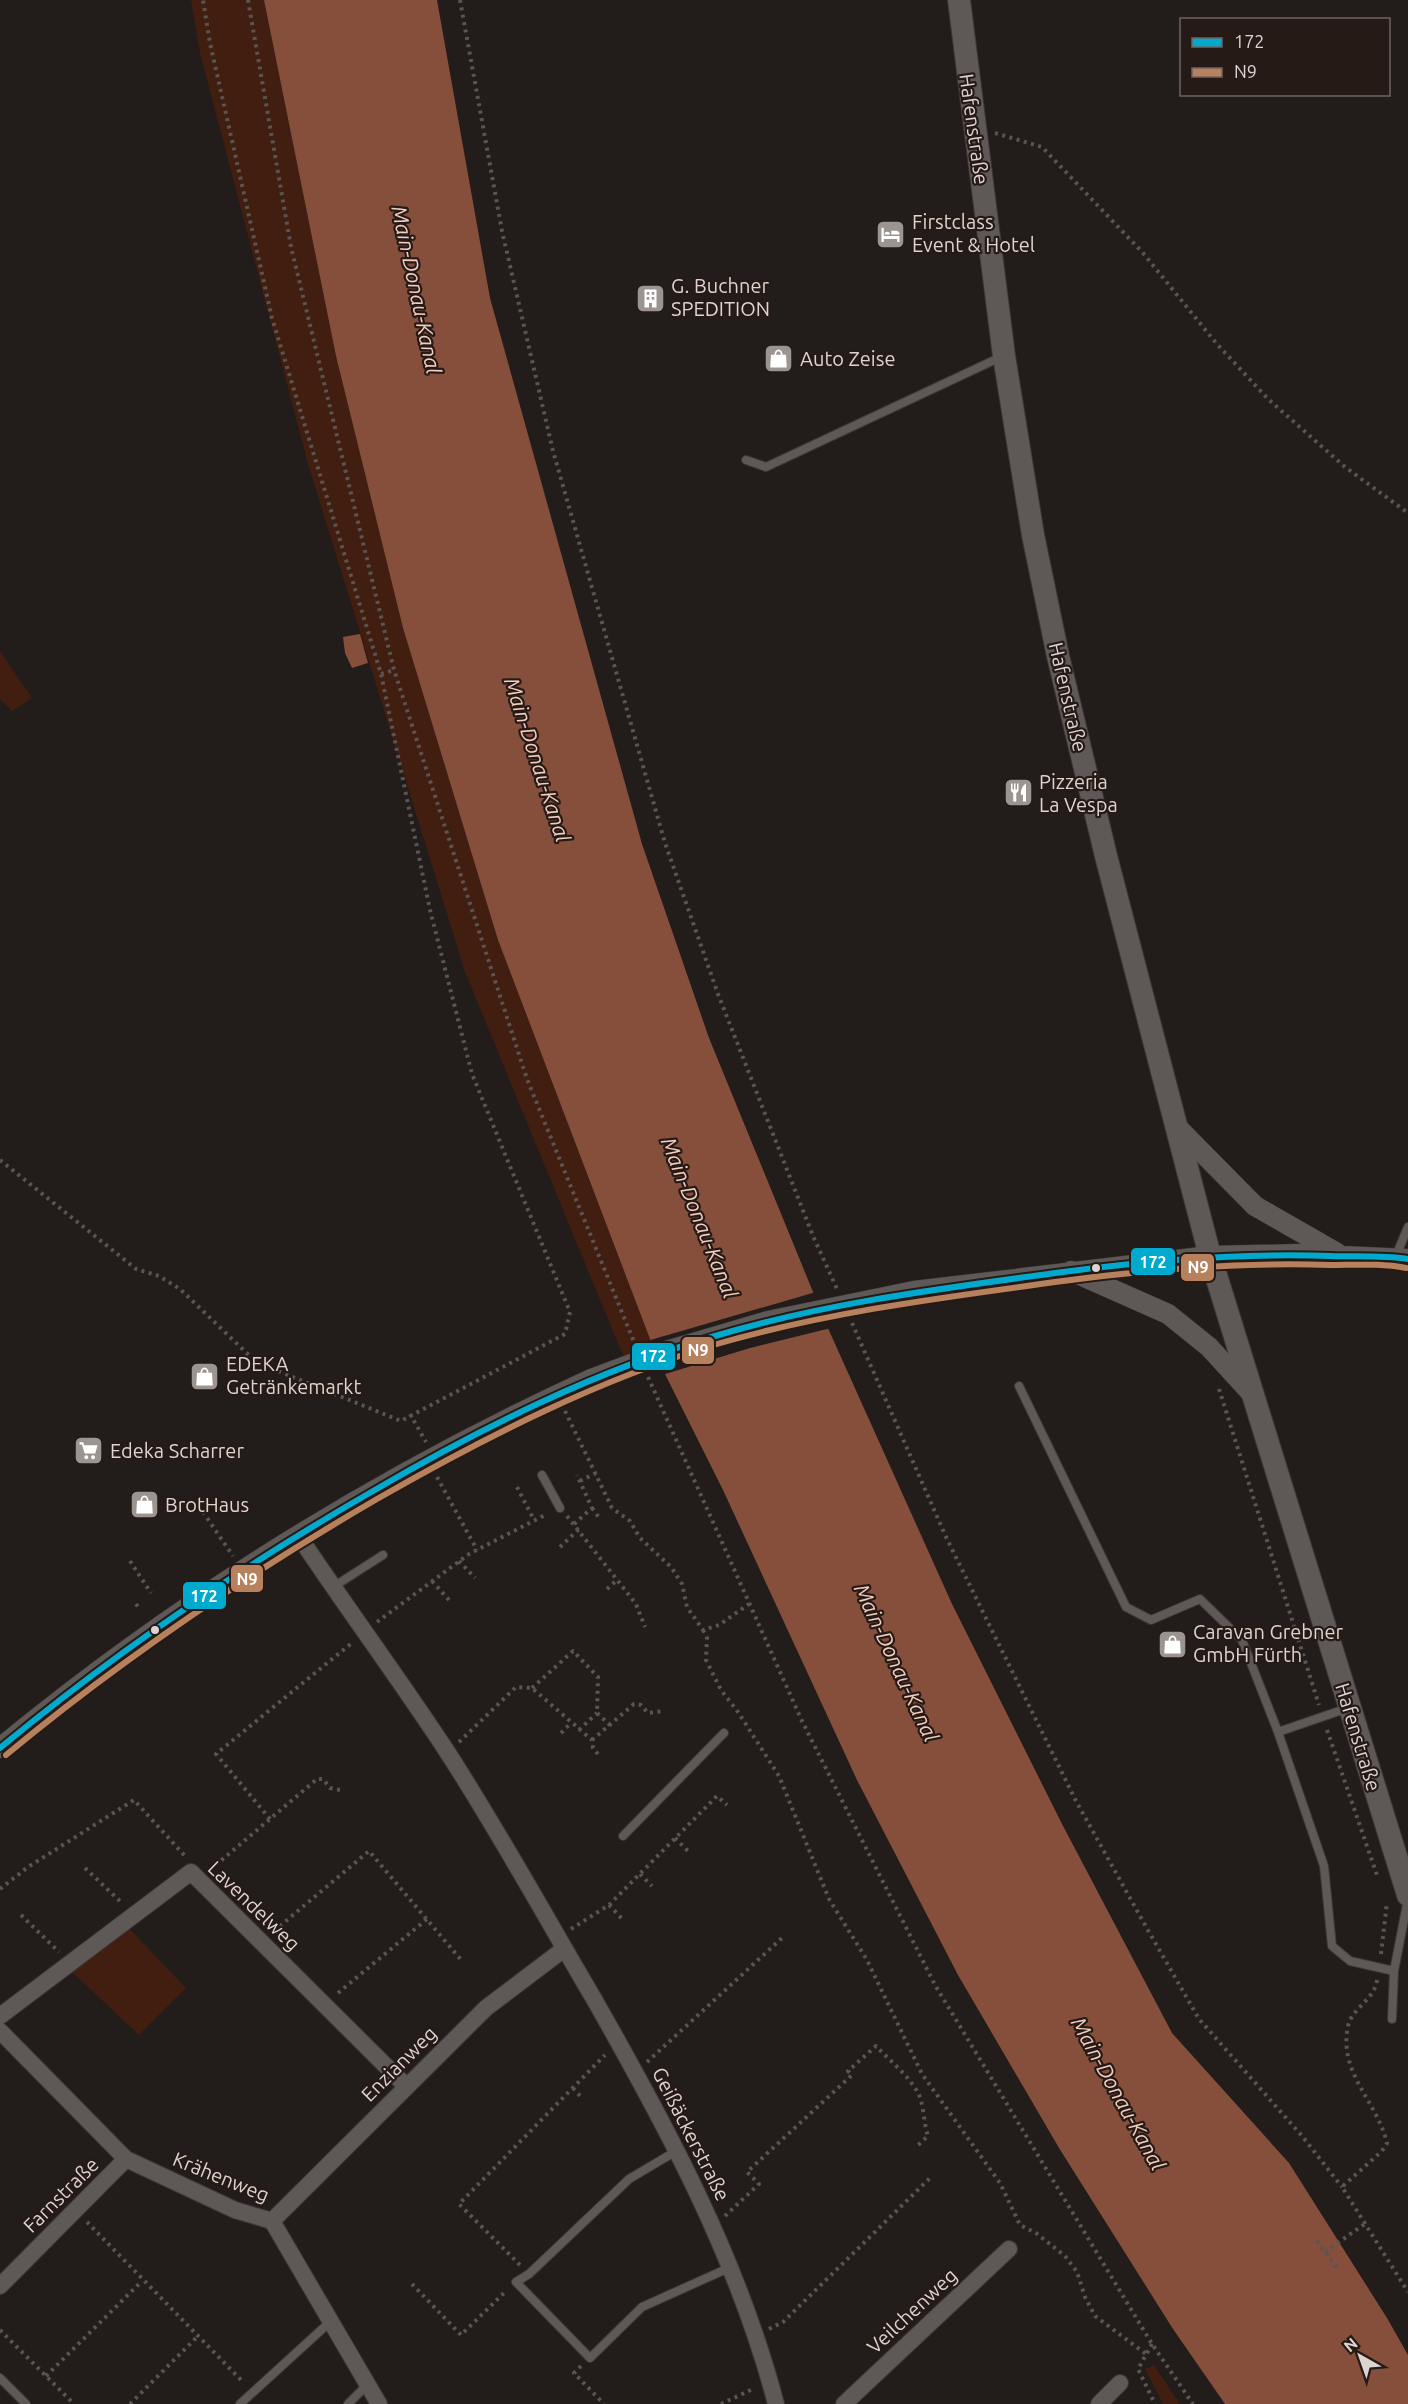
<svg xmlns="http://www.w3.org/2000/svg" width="1408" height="2404" viewBox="0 0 1408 2404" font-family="Ubuntu,sans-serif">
<rect width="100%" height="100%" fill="#221c1a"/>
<path fill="#411e10" d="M 191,0 L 264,0 L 336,356 L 403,628 L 498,940 L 658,1360 L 630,1368 L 619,1346 L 465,972 L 308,464 L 200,53 Z
M 0,651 L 32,698 L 12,711 L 0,699 Z
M 128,1927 L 186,1988 L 139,2035 L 72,1972 Z
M 1154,2365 L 1180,2404 L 1163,2404 L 1145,2369 Z"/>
<path fill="#854f3c" d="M 264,0 L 437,0 L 490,298 L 642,844 L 709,1038 L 827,1326 L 952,1604 L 1062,1824 L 1172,2033 L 1289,2163 L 1387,2318 L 1408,2355 L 1408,2404 L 1225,2404 L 1173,2329 L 1059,2148 L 958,1975 L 857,1780 L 723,1490 L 658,1360 L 498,940 L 403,628 L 336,356 Z
M 360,634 L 368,663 L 352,668 L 345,653 L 343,637 Z"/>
<path fill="#221c1a" d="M 816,1292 L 831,1328 L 750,1348 L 662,1375 L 647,1341 Z"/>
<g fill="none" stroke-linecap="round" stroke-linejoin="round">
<defs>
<path id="service" d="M 746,460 L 766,467 L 1003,356
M 1396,1256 L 1408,1227
M 1019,1386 L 1126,1607 L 1151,1620 L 1200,1599 L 1242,1640 L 1278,1732 L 1324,1866 L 1332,1946 L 1350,1961 L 1394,1971
M 542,1475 L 560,1508
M 333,1587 L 383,1555
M 1278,1732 L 1348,1708
M 623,1836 L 724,1733
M 1392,2019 L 1394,1971 L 1408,1899
M 678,2150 L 629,2179 L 529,2274 L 516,2282 L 590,2358 L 642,2307 L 731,2267
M 0,2378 L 26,2404
M 240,2404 L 331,2321
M 348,2404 L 368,2384"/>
<path id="minor" d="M 298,1535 C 346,1607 398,1677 446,1750 C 498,1830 545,1916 594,1999 C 668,2129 738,2259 776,2404
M 0,2016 L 191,1872 L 406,2086
M 0,2031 L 126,2159 L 235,2210 L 272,2221 L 379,2404
M 272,2221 L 486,2008 L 564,1949
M 0,2286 L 126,2159
M 844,2404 L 1009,2249
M 1099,2404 L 1120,2383"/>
<path id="tertiary" d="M 1180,1130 L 1255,1206 L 1337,1253
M 1071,1271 L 1168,1314 L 1209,1347 L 1252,1394
M 914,1291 L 1210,1256 L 1299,1254 L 1408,1259
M 0,1748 C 181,1599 378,1477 591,1379"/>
<path id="secondary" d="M 959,0 L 1004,356 L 1033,535 L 1058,656 L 1106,856 L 1210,1256 L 1408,1895"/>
</defs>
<use href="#service" stroke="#3d3837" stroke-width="10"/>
<use href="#minor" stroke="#3d3837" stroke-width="18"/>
<use href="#tertiary" stroke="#3d3837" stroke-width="21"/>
<use href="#secondary" stroke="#3d3837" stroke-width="24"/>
<path stroke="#595553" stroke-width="4" stroke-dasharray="3 4.5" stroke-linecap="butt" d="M 248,0 L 291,247 L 394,670 L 527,1079 L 634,1342
M 460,0 L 502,231 L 553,451 L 665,843 L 718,994 L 813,1236 L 837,1289
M 995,133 L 1042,147 L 1143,253 L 1216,343 L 1268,399 L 1345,467 L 1408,513
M 381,674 L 394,670
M 0,1160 L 136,1269 L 159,1276 L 180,1289 L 256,1362 L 401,1421 L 565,1334 L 570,1312 L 472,1074 L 430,910 L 381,674 L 272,318 L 210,43 L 203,0
M 852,1323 L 946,1537 L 1076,1801 L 1145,1925 L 1199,2019 L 1302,2136 L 1342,2187
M 648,1377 L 802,1721 L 935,1985 L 1152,2344 L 1193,2404
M 1219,1389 L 1319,1705
M 565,1411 L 612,1508 L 630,1521 L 640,1538 L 671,1567 L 682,1584 L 687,1607 L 703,1630 L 719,1625 L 749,1604
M 410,1414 L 426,1442
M 437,1477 L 477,1550
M 580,1481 L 596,1473
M 517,1487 L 534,1520
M 592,1508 L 600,1519
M 203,1512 L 233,1556
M 567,1516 L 636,1604 L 645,1627
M 574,1524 L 592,1508 L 577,1475
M 560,1547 L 579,1529
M 130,1561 L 151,1593
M 459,1561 L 475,1578
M 432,1581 L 449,1600
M 607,1589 L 617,1580
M 136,1604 L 139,1608
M 377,1622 L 469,1554 L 547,1514
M 703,1630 L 707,1638 L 706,1660 L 721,1690 L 738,1712 L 779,1776 L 829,1899 L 867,1960 L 922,2074 L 1000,2183 L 1020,2225 L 1036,2233 L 1065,2256 L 1077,2272 L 1085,2297 L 1095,2316 L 1146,2354
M 532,1688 L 573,1651 L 598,1677 L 597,1713 L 611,1726
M 579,1730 L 597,1713
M 1327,1730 L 1378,1878
M 561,1733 L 571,1723
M 592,1740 L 634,1704 L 641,1705 L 648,1713 L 664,1711
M 459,1742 L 516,1687 L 532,1688 L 592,1740 L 593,1748 L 598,1754
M 270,1819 L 216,1754 L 353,1642
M 675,1838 L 688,1851
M 85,1868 L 122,1903
M 210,1870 L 317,1779 L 323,1779 L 330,1788 L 340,1790
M 640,1874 L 652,1886
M 0,1889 L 28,1867 L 134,1800 L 185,1856
M 609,1905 L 624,1921
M 21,1915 L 59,1952
M 571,1929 L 609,1905 L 717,1796 L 727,1805
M 274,1931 L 369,1851 L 462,1961
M 1381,1954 L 1387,1902
M 1377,1980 C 1375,1999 1352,2008 1348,2026 C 1338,2073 1377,2101 1387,2143 L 1382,2151 L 1342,2187 L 1408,2292
M 338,1993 L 427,1919
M 647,2062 L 783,1937
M 573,2088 L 581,2097
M 725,2216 L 759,2184 L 747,2172 L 852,2075 L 848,2071 L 876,2046 C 889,2060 907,2074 917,2091 C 924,2102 923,2121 928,2136 L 916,2147
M 87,2222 L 244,2383
M 1317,2241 L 1337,2268
M 1325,2252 L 1366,2223
M 520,2265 L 459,2204 L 605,2055
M 412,2284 L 461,2335 L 507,2290
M 769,2329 L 783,2322 L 930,2178
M 0,2330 L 74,2404
M 1152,2344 L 1138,2369 L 1155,2404
M 581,2366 L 574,2373 L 604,2404
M 46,2376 L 142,2281
M 130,2404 L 197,2337
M 721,2404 L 755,2388"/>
<use href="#service" stroke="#5e5857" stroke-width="8"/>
<use href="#minor" stroke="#5e5857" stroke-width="16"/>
<use href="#tertiary" stroke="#5e5857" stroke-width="20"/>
<use href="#secondary" stroke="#5e5857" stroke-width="22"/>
<defs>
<path id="tertiary-bridge" d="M 591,1379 L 666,1351 L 768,1321 L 914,1291"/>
</defs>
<use href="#tertiary-bridge" stroke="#3d3837" stroke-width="21" stroke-linecap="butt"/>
<use href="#tertiary-bridge" stroke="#5e5857" stroke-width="20"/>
<defs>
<path id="bus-1" d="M 0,1748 C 117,1651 241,1567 373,1491 C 481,1428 595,1371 715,1336 C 829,1302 946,1288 1063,1272 C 1152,1260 1241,1253 1331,1256 C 1357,1257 1383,1255 1408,1259"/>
<path id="bus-2" d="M 6,1755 C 123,1658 246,1575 377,1499 C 485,1437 598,1380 717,1344 C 831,1311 947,1297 1063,1281 C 1152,1269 1241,1262 1330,1265 C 1356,1265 1381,1263 1406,1268"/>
</defs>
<use href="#bus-1" stroke="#261a16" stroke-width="10"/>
<use href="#bus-2" stroke="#261a16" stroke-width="10"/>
<use href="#bus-1" stroke="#00a9ce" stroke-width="6"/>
<use href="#bus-2" stroke="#b6815c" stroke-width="6"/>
</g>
<defs>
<symbol id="hotel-square" viewBox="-11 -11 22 22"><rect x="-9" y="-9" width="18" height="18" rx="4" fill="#9c9491" stroke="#261a16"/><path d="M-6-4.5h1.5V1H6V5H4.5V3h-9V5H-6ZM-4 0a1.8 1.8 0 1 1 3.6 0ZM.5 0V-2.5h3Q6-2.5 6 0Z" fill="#fff"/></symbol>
<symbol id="building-square" viewBox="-11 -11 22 22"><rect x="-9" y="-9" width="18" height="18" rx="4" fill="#9c9491" stroke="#261a16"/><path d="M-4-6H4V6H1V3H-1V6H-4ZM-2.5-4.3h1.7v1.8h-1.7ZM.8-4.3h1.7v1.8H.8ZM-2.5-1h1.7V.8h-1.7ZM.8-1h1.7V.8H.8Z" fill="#fff"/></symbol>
<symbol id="shop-square" viewBox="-11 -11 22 22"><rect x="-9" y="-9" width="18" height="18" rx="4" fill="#9c9491" stroke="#261a16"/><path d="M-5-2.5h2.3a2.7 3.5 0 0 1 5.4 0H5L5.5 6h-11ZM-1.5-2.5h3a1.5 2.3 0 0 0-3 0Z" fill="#fff"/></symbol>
<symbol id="restaurant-square" viewBox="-11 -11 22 22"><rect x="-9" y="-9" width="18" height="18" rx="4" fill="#9c9491" stroke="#261a16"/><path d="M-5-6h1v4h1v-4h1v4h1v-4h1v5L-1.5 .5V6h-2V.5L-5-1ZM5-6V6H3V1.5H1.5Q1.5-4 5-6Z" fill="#fff"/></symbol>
<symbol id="supermarket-square" viewBox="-11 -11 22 22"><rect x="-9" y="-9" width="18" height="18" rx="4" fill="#9c9491" stroke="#261a16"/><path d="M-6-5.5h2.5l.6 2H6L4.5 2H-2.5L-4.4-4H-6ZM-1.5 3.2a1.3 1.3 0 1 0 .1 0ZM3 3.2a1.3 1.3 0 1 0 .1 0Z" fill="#fff"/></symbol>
</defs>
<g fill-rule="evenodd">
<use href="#hotel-square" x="874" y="218" width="33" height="33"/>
<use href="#building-square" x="634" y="282" width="33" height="33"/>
<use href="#shop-square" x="762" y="342" width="33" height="33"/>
<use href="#restaurant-square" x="1002" y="776" width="33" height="33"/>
<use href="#shop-square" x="188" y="1360" width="33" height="33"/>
<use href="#supermarket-square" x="72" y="1434" width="33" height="33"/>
<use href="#shop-square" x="128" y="1488" width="33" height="33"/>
<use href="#shop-square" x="1156" y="1628" width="33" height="33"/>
</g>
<g fill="#ddd4d1" stroke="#261a16" stroke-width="2">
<circle cx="1096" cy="1268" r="5"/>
<circle cx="155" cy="1630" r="5"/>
</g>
<g text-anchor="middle" stroke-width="4.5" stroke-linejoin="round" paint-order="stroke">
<g font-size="20" fill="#ddd4d1" stroke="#261a16">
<text transform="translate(974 129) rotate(82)" y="7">Hafenstraße</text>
<text transform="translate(1068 697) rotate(77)" y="7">Hafenstraße</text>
<text transform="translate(1358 1737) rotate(73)" y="7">Hafenstraße</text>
<text transform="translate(254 1906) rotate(44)" y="7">Lavendelweg</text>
<text transform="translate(399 2064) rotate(-45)" y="7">Enzianweg</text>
<text transform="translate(691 2134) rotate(63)" y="7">Geißäckerstraße</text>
<text transform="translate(221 2177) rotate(22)" y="7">Krähenweg</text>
<text transform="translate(61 2195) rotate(-45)" y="7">Farnstraße</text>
<text transform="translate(912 2311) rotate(-43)" y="7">Veilchenweg</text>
</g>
<g font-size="20" fill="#ddd4d1" stroke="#261a16" text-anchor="start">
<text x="912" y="229">Firstclass<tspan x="912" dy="23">Event &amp; Hotel</tspan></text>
<text x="671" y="293">G. Buchner<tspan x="671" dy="23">SPEDITION</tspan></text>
<text x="800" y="366">Auto Zeise</text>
<text x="1039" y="789">Pizzeria<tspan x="1039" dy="23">La Vespa</tspan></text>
<text x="226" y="1371">EDEKA<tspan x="226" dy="23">Getränkemarkt</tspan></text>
<text x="110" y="1458">Edeka Scharrer</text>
<text x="165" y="1512">BrotHaus</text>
<text x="1193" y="1639">Caravan Grebner<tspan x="1193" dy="23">GmbH Fürth</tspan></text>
</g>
<g font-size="21" font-style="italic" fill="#f3cec0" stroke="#261a16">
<text transform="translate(416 290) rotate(78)" y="7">Main-Donau-Kanal</text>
<text transform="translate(537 760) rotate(72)" y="7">Main-Donau-Kanal</text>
<text transform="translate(699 1218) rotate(68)" y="7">Main-Donau-Kanal</text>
<text transform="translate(896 1663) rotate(65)" y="7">Main-Donau-Kanal</text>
<text transform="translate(1118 2094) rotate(61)" y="7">Main-Donau-Kanal</text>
</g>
</g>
<g stroke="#261a16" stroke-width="2">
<rect x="1130" y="1247" width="46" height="29" rx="6" fill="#00a9ce"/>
<rect x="1180" y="1253" width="35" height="29" rx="6" fill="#b6815c"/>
<rect x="681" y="1336" width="34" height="29" rx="6" fill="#b6815c"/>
<rect x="631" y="1342" width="45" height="29" rx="6" fill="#00a9ce"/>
<rect x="230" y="1564" width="34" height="29" rx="6" fill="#b6815c"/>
<rect x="182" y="1581" width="45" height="29" rx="6" fill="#00a9ce"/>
</g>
<g font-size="16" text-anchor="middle" font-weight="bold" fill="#fff">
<text x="1153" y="1268">172</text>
<text x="1198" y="1273">N9</text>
<text x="698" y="1356">N9</text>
<text x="653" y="1362">172</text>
<text x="247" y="1585">N9</text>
<text x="204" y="1602">172</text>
</g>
<rect x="1180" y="18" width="210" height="78" fill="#261a16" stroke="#6f6461" stroke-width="1.5"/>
<rect x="1192" y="38" width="30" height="9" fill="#00a9ce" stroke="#6f6461" stroke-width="1.5"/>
<text x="1234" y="48" font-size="18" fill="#ddd4d1">172</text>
<rect x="1192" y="68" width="30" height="9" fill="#b6815c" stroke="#6f6461" stroke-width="1.5"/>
<text x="1234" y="78" font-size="18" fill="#ddd4d1">N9</text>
<g transform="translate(1360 2356) rotate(320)" stroke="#261a16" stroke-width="4.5" paint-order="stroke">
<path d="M0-4.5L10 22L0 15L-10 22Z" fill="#ddd4d1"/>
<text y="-9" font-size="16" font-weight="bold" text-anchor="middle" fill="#ddd4d1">N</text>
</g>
</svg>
